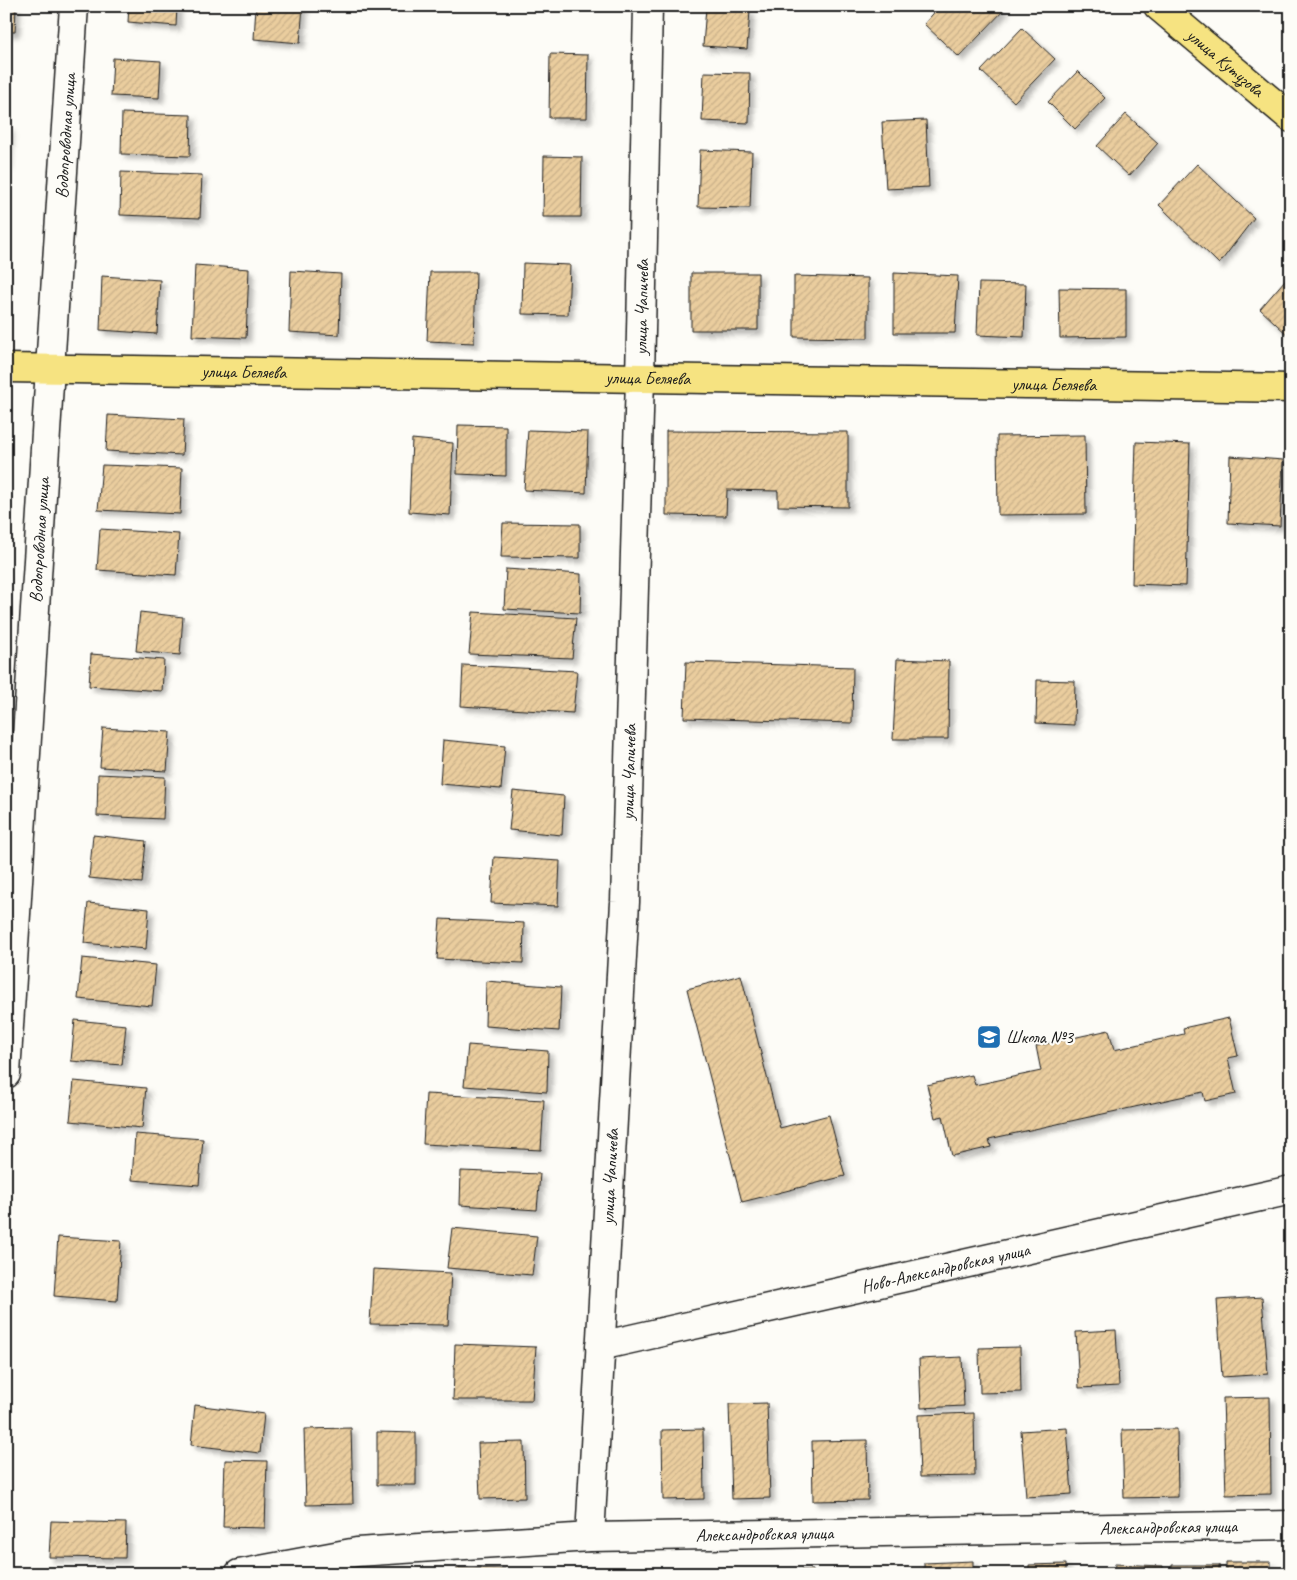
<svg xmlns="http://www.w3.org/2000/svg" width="1297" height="1580" viewBox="0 0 1297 1580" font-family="Caveat,sans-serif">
<defs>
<pattern id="building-hatch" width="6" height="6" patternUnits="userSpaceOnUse" patternTransform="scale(1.25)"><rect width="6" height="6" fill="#eacd9e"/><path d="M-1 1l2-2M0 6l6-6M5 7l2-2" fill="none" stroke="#c8af88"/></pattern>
<filter id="shadow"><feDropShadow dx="4.5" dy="4.5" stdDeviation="2.5" flood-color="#0004"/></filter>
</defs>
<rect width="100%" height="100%" fill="#fdfcf7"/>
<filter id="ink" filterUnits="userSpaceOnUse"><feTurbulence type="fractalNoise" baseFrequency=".02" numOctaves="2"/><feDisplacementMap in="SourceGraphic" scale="10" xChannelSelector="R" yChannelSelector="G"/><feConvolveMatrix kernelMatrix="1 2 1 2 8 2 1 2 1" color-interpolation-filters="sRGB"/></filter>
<g filter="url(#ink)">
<path fill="url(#building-hatch)" stroke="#1c1c1c" filter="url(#shadow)" d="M 6,6 L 16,6 L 15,32 L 6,32 Z
M 129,6 L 177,6 L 176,26 L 128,22 Z
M 256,6 L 303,6 L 300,43 L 254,39 Z
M 940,6 L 1002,6 L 1005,9 L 959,57 L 924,24 Z
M 706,7 L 750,11 L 747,49 L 703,46 Z
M 1022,28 L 1055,59 L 1014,102 L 981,71 Z
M 550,54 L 588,55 L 587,118 L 549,118 Z
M 113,58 L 161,61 L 159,98 L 111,96 Z
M 1078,71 L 1105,98 L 1075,129 L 1048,102 Z
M 704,72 L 750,73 L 749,123 L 702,121 Z
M 122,113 L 191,115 L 190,156 L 121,154 Z
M 1126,114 L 1158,143 L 1129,176 L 1097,146 Z
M 926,120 L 929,187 L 886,189 L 882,122 Z
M 6,128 L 9,128 L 7,166 L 6,166 Z
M 700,150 L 752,152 L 750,208 L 698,207 Z
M 544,156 L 582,157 L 581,217 L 543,217 Z
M 1197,164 L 1254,218 L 1219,264 L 1159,205 Z
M 121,172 L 202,175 L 200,218 L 120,215 Z
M 523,263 L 570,265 L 568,315 L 522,314 Z
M 195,265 L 249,269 L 246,338 L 192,336 Z
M 291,271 L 341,274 L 339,335 L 289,332 Z
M 430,272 L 476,272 L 474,343 L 427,341 Z
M 691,273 L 758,273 L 758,330 L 691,330 Z
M 894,273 L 958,276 L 955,333 L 894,333 Z
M 1291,273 L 1291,338 L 1260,309 Z
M 102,276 L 160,280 L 157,334 L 100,330 Z
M 794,276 L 868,278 L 868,338 L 794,337 Z
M 979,283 L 1026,284 L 1024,337 L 977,335 Z
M 1059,288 L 1126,289 L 1126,337 L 1060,338 Z
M 108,415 L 184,419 L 182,455 L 106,451 Z
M 458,425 L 506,426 L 506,476 L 457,474 Z
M 528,430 L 588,432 L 586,493 L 524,490 Z
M 666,431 L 848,432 L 848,507 L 778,506 L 778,491 L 727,490 L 726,516 L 666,515 Z
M 1085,435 L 1086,514 L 998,515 L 997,436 Z
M 412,439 L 453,443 L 450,515 L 409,512 Z
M 1136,442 L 1190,444 L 1186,586 L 1132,584 Z
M 1230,456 L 1283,460 L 1280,526 L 1228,523 Z
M 102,465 L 182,468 L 180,514 L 98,510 Z
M 503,523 L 580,524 L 580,558 L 501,557 Z
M 100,529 L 179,534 L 176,575 L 97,570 Z
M 506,569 L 581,574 L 580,613 L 504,609 Z
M 140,612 L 183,617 L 180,655 L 136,651 Z
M 473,612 L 576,618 L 572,658 L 469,654 Z
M 91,654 L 164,660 L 162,691 L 89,686 Z
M 897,659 L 949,661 L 948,739 L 893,739 Z
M 686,662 L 853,667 L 852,723 L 684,718 Z
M 463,665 L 577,671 L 573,713 L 461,706 Z
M 1037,680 L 1075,681 L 1074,725 L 1036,723 Z
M 103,728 L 170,732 L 167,771 L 100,767 Z
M 443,740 L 505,746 L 501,789 L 440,784 Z
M 98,774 L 165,777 L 163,819 L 97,816 Z
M 513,791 L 564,796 L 562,835 L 509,830 Z
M 93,835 L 146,841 L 142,883 L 89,878 Z
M 494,857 L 560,861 L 558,906 L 491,903 Z
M 88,903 L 149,909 L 146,949 L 84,943 Z
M 440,919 L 524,923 L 523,963 L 437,959 Z
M 82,958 L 156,965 L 152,1006 L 78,999 Z
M 741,975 L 780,1128 L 829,1115 L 845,1176 L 742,1202 L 687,989 Z
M 486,981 L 561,987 L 559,1031 L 485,1026 Z
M 1229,1018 L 1238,1056 L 1228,1058 L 1236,1094 L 1205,1101 L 1203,1092 L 989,1139 L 991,1147 L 952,1156 L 943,1116 L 935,1118 L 927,1085 L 972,1075 L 975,1085 L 1041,1071 L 1036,1046 L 1109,1030 L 1114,1050 L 1184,1034 L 1183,1028 Z
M 75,1020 L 126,1025 L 122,1065 L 71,1061 Z
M 468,1045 L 548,1051 L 547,1092 L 464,1086 Z
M 74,1081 L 146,1088 L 142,1128 L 70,1121 Z
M 426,1094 L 544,1100 L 541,1150 L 423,1144 Z
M 135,1134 L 203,1139 L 199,1185 L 132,1180 Z
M 461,1171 L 540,1174 L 537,1210 L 460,1205 Z
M 452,1228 L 537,1236 L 532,1275 L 447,1268 Z
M 58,1237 L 121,1241 L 117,1301 L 54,1296 Z
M 373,1269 L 451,1273 L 448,1325 L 370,1324 Z
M 1262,1297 L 1268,1374 L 1222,1377 L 1217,1300 Z
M 1116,1330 L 1119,1386 L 1079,1388 L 1076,1332 Z
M 455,1344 L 536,1347 L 532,1400 L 453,1400 Z
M 1020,1347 L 1021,1392 L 980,1393 L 979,1348 Z
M 962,1357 L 964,1406 L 921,1408 L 919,1359 Z
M 1270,1397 L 1271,1494 L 1226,1495 L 1223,1398 Z
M 767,1403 L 770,1498 L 732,1499 L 729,1404 Z
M 195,1405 L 264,1414 L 260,1453 L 191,1445 Z
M 974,1413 L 975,1476 L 920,1477 L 918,1415 Z
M 351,1428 L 353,1504 L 306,1505 L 304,1429 Z
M 1067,1428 L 1072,1494 L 1026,1497 L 1021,1431 Z
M 703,1429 L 704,1499 L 663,1500 L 662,1430 Z
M 1177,1429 L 1178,1497 L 1124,1498 L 1122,1430 Z
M 377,1432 L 416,1433 L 416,1485 L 377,1485 Z
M 867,1440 L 868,1500 L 813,1501 L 812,1441 Z
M 524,1442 L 525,1498 L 480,1499 L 478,1443 Z
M 225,1460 L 267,1461 L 265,1528 L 223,1527 Z
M 51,1521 L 126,1523 L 125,1558 L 49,1557 Z
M 973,1561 L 973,1574 L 924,1574 L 924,1563 Z
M 1226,1562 L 1271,1562 L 1271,1574 L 1226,1574 Z
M 1066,1564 L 1066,1574 L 1029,1574 L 1029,1565 Z
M 1115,1564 L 1163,1566 L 1163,1574 L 1114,1574 Z
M 1172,1565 L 1219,1565 L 1219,1574 L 1172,1574 Z
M 457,1568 L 505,1569 L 505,1574 L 457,1574 Z
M 770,1570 L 813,1570 L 813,1574 L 770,1574 Z
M 700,1571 L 747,1572 L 747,1574 L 700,1574 Z
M 867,1571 L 867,1574 L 827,1574 L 827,1572 Z
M 513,1572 L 561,1572 L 561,1574 L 513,1574 Z"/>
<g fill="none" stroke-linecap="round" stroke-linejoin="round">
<defs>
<g id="minor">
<path id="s1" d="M 6,1074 L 50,368 L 74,6"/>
<path id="s2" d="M 600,1346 L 1291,1190"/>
<path id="s3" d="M 590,1537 L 625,902 L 640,378 L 648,6"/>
<path id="s4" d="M 239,1574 L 357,1552 L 590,1537 L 1291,1525"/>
</g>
<g id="major">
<path id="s5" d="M 1158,6 L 1291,118"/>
<path id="s6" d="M 6,368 L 1291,388"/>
</g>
</defs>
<use href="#minor" stroke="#1c1c1c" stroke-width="31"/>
<use href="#major" stroke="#1c1c1c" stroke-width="31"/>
<use href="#minor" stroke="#fdfcf7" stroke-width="28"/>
<use href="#major" stroke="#f6e381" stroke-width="28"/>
</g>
</g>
<defs>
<symbol id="school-square" viewBox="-11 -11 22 22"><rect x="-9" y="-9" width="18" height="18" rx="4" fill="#1f6fb2" stroke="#fdfcf7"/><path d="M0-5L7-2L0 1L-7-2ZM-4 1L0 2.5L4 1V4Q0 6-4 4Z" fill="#fff"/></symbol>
</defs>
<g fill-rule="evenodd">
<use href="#school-square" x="975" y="1023" width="28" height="28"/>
</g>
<g text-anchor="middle" stroke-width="4.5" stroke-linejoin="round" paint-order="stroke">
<g font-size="18" fill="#1c1c1c" stroke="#fdfcf7">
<text dy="6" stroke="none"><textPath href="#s5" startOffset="88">улица Кутузова</textPath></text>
<text dy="6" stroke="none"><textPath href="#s1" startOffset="940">Водопроводная улица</textPath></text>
<text dy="6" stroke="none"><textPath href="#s3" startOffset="1231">улица Чапичева</textPath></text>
<text dy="6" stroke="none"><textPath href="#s6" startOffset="238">улица Беляева</textPath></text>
<text dy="6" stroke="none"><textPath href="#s6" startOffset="642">улица Беляева</textPath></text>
<text dy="6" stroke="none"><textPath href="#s6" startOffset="1048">улица Беляева</textPath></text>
<text dy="6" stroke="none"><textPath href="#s1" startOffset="535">Водопроводная улица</textPath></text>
<text dy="6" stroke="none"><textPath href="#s3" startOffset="766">улица Чапичева</textPath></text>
<text dy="6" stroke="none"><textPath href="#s3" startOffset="361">улица Чапичева</textPath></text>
<text dy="6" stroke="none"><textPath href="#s2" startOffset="354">Ново-Александровская улица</textPath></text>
<text dy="6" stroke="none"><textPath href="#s4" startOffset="932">Александровская улица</textPath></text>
<text dy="6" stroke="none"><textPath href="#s4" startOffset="528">Александровская улица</textPath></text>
</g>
<g font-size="18" fill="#1c1c1c" stroke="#fdfcf7" text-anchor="start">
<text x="1006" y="1043">Школа №3</text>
</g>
</g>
<rect width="1297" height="1580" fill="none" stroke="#fdfcf7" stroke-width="25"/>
<rect x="12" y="12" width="1272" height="1555" fill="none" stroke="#1c1c1c" stroke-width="2" filter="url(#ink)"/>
</svg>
